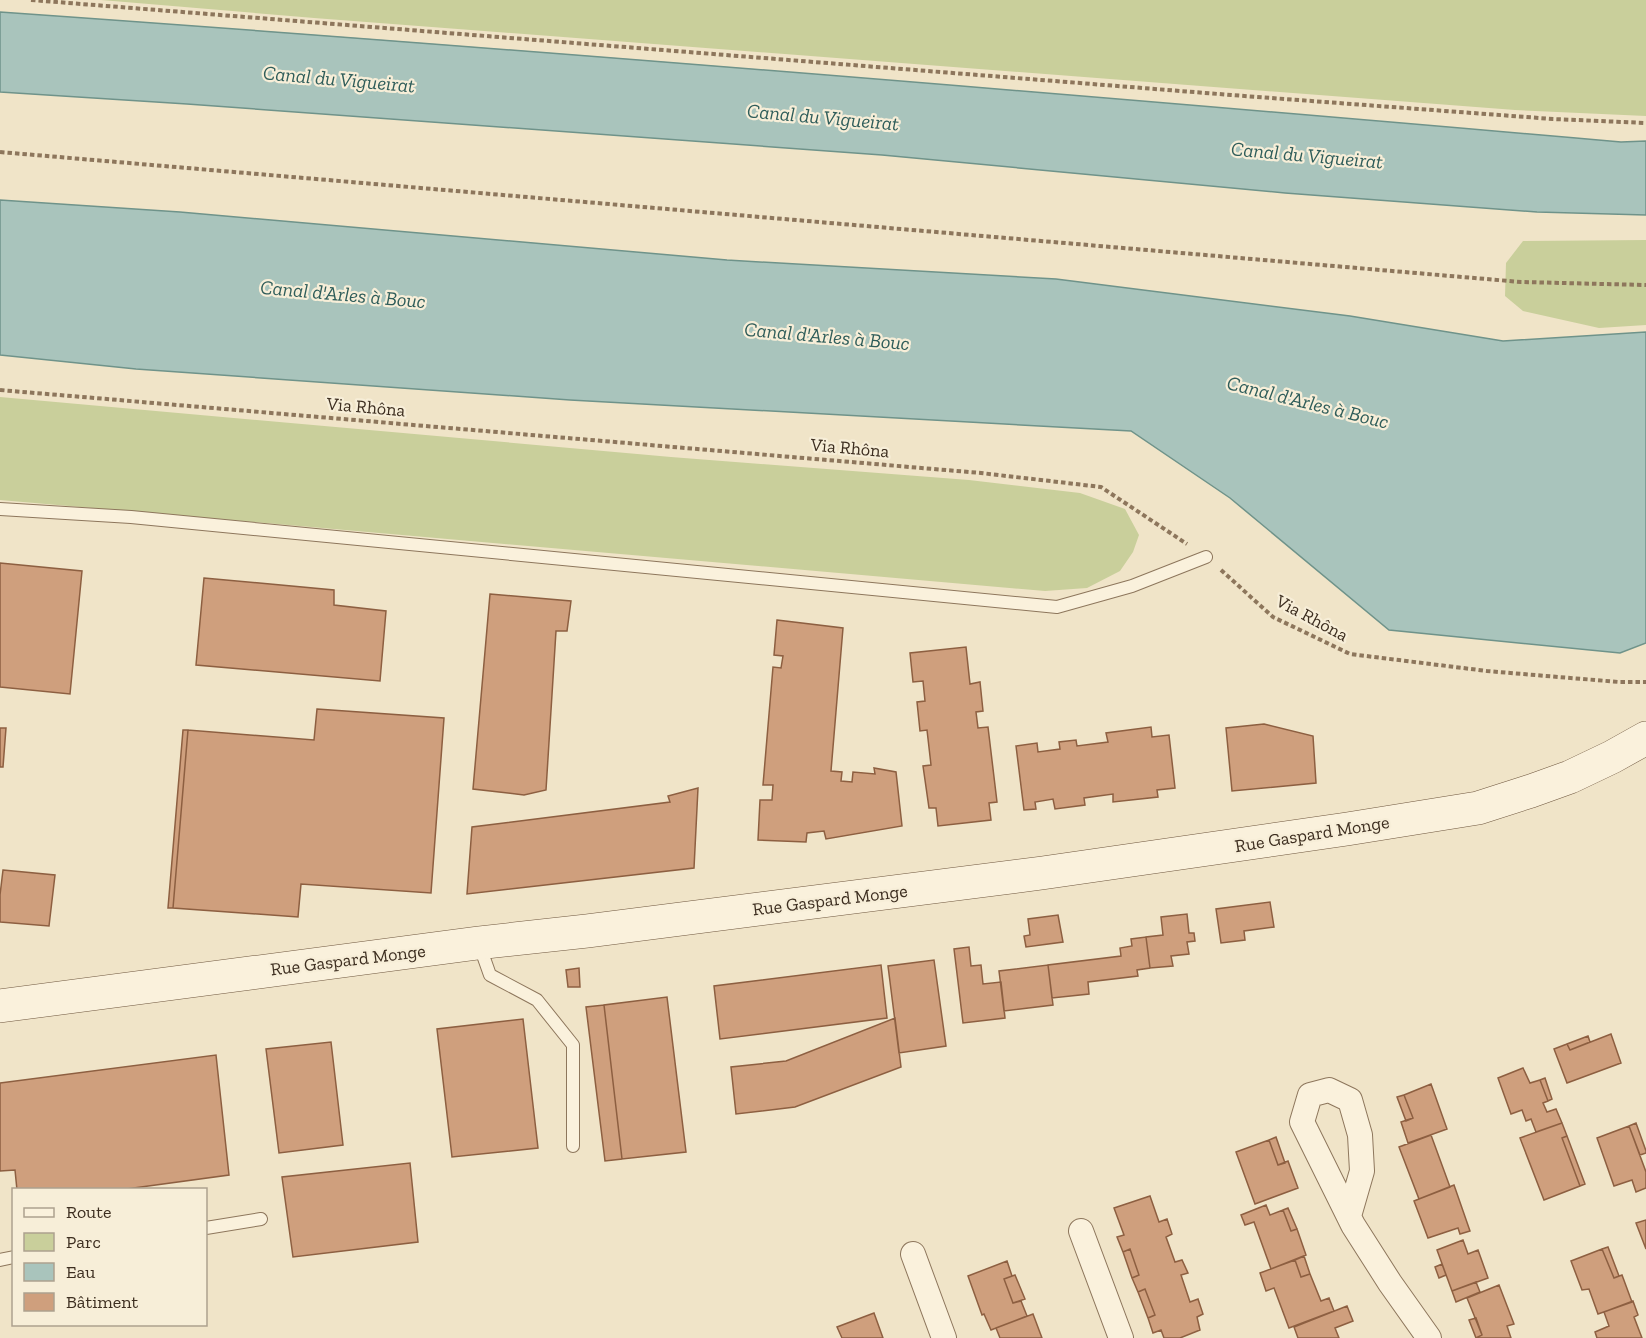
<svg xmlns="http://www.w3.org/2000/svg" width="1646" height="1338" viewBox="0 0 1646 1338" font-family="'Zilla Slab',serif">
<rect width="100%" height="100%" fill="#f0e4c8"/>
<path fill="#c9cf9b" d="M 101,0 L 1646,0 L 1646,116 L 1515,110 L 314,18 Z
M 1646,240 L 1646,325 L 1599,328 L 1523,311 L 1505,296 L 1506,263 L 1523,241 Z
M 0,397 L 671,457 L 969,480 L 1080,493 L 1125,509 L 1139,535 L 1133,552 L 1120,571 L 1087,588 L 1045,591 L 0,500 Z"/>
<path fill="#a9c4bc" stroke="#6f938a" stroke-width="1.5" d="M 0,12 C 541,50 1081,95 1621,142 L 1646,141 L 1646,215 L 1537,212 L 1285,193 L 882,155 L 187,104 L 0,92 Z
M 0,200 L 180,212 L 727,260 L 1056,279 L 1350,316 L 1503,341 L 1646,332 L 1646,643 L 1620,653 L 1389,630 L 1230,498 L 1131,431 L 570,400 L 136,369 L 0,355 Z"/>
<path fill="#cf9f7d" stroke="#8d5f41" stroke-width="1.5" d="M 0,563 L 82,571 L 70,694 L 0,687 Z
M 204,578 L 334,590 L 334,605 L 386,611 L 380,681 L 196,665 Z
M 490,594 L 571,601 L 567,631 L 556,631 L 546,790 L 524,795 L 473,789 Z
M 777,620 L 843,628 L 831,771 L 842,772 L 841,781 L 852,782 L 853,772 L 875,774 L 874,768 L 896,772 L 902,826 L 826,839 L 824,831 L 807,833 L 806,842 L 758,840 L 760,800 L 772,800 L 773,785 L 763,785 L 773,667 L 781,668 L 783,656 L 774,655 Z
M 966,647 L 970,684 L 980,682 L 983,711 L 976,712 L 978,728 L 988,727 L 997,802 L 989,803 L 991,820 L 938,826 L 936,808 L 929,808 L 923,766 L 931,765 L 927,730 L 920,731 L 917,702 L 925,701 L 923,681 L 913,682 L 910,653 Z
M 317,709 L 444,718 L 431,893 L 301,884 L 298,917 L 173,908 L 188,730 L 314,740 Z
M 1264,724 L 1313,736 L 1316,783 L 1232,791 L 1226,728 Z
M 1151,727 L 1152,737 L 1169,735 L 1175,788 L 1157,790 L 1158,797 L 1113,802 L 1113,794 L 1084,798 L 1085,805 L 1055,809 L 1053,799 L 1035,802 L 1036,809 L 1024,810 L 1016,746 L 1037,743 L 1038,752 L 1060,749 L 1059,742 L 1076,740 L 1077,746 L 1108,742 L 1106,733 Z
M 0,728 L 6,728 L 3,767 L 0,767 Z
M 183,730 L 188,730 L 173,908 L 168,908 Z
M 698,788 L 694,868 L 467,894 L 472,827 L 670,802 L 668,796 Z
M 3,870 L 55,875 L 49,926 L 0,922 L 0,895 Z
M 1270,902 L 1274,927 L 1244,931 L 1245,940 L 1221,943 L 1216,909 Z
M 1187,914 L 1189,933 L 1194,933 L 1195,941 L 1187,942 L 1189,954 L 1171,956 L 1173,966 L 1150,968 L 1146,937 L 1163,935 L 1161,917 Z
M 1058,915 L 1063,942 L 1026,947 L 1024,936 L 1030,935 L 1028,919 Z
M 1146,937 L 1150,968 L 1137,970 L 1138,976 L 1088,982 L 1089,994 L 1052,998 L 1048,965 L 1121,956 L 1120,948 L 1132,946 L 1131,939 Z
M 969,947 L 971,966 L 981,965 L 983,984 L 1001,982 L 1005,1018 L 963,1023 L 954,949 Z
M 934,960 L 946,1046 L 899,1053 L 888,966 Z
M 881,965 L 887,1018 L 720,1039 L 714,986 Z
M 1048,965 L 1053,1005 L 1004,1011 L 999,971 Z
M 579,968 L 580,987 L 568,987 L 566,970 Z
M 667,997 L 686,1152 L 622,1159 L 604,1005 Z
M 604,1005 L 622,1159 L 605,1161 L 586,1007 Z
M 895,1018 L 901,1067 L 795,1107 L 736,1114 L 731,1067 L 786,1061 Z
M 523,1019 L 538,1148 L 452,1157 L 437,1029 Z
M 1611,1034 L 1621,1063 L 1567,1083 L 1554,1049 L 1567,1044 L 1570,1050 Z
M 1588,1036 L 1590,1042 L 1570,1050 L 1567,1044 Z
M 331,1042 L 343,1145 L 279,1153 L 266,1049 Z
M 216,1055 L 229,1175 L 119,1190 L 17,1190 L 15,1170 L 0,1171 L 0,1083 Z
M 1523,1068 L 1530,1083 L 1540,1080 L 1548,1101 L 1543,1103 L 1547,1112 L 1556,1109 L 1562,1123 L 1536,1132 L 1531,1119 L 1526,1121 L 1522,1110 L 1511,1114 L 1498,1078 Z
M 1545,1078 L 1552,1099 L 1548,1101 L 1540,1080 Z
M 1431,1084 L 1447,1129 L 1408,1143 L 1401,1122 L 1413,1118 L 1404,1095 Z
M 1404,1095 L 1413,1118 L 1406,1121 L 1397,1097 Z
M 1562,1123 L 1567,1136 L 1562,1138 L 1580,1186 L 1544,1200 L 1520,1138 Z
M 1636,1123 L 1646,1151 L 1646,1153 L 1640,1155 L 1629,1126 Z
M 1629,1126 L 1646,1172 L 1646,1188 L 1636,1192 L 1632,1180 L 1614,1186 L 1597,1138 Z
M 1431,1135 L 1450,1187 L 1419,1199 L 1399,1147 Z
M 1567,1136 L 1585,1184 L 1580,1186 L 1562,1138 Z
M 1276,1137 L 1285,1163 L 1278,1165 L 1269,1140 Z
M 1269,1140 L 1278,1165 L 1288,1161 L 1298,1188 L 1255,1204 L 1236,1152 Z
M 410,1163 L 418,1242 L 293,1257 L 282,1177 Z
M 1454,1185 L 1470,1231 L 1460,1234 L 1458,1228 L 1428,1238 L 1414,1201 Z
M 1150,1196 L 1159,1222 L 1167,1219 L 1172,1234 L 1166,1237 L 1175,1262 L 1182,1260 L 1188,1273 L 1181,1275 L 1190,1302 L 1198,1299 L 1203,1314 L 1197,1317 L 1200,1330 L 1180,1338 L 1164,1338 L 1161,1330 L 1153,1333 L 1148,1318 L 1155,1315 L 1145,1289 L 1138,1292 L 1132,1278 L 1139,1275 L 1130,1249 L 1123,1252 L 1117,1237 L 1124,1235 L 1114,1208 Z
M 1266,1205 L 1270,1215 L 1283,1210 L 1291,1231 L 1297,1229 L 1306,1255 L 1271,1269 L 1254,1222 L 1245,1225 L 1241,1215 Z
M 1288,1208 L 1297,1229 L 1291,1231 L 1283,1210 Z
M 1646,1220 L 1646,1249 L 1636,1223 Z
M 1463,1240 L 1468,1254 L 1478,1250 L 1488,1278 L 1452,1291 L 1437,1250 Z
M 1608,1247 L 1619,1276 L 1614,1278 L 1602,1249 Z
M 1130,1249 L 1139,1275 L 1132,1278 L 1123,1252 Z
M 1602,1249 L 1614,1278 L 1622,1275 L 1632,1302 L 1598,1314 L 1589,1289 L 1582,1290 L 1571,1261 Z
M 1304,1256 L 1310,1274 L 1301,1277 L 1295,1260 Z
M 1295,1260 L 1301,1277 L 1310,1274 L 1321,1301 L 1329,1298 L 1334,1311 L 1289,1328 L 1274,1288 L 1266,1291 L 1260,1273 Z
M 1007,1261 L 1012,1276 L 1004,1279 L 1013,1303 L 1021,1301 L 1027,1316 L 991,1330 L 984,1314 L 982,1315 L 968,1276 Z
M 1442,1264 L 1446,1275 L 1439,1278 L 1435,1267 Z
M 1015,1275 L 1025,1299 L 1013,1303 L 1004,1279 Z
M 1476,1282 L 1480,1292 L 1456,1302 L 1452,1291 Z
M 1499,1285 L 1514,1324 L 1507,1326 L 1511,1338 L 1476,1338 L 1482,1335 L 1467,1298 Z
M 1145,1289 L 1155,1315 L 1148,1318 L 1138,1292 Z
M 1633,1301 L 1638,1315 L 1634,1317 L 1642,1338 L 1597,1338 L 1595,1332 L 1609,1326 L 1604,1312 Z
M 1347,1306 L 1353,1321 L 1335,1328 L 1339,1338 L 1298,1338 L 1294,1327 Z
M 874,1313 L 883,1338 L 842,1338 L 837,1327 Z
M 1033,1314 L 1042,1338 L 1000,1338 L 996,1328 Z
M 1476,1318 L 1482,1335 L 1476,1338 L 1469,1320 Z"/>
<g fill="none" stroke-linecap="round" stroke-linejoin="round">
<defs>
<path id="lane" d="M 0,509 L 131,517 L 1057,607 L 1132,586 L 1206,557
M 479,944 L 490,975 L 537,1000 L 573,1045 L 573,1146
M 206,1228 L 261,1219
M 0,1260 L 14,1257"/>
<path id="street" d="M 1349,1216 L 1362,1171 L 1360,1135 L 1350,1100 L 1329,1090 L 1310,1095 L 1302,1122 L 1353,1225 L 1390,1283 L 1429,1338
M 1081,1231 L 1121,1338
M 913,1254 L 944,1338"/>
<path id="secondary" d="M 0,1006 L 478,943 L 587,931 L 1042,873 L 1347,829 L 1478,808 L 1531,791 L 1570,777 L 1612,757 L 1646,738"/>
</defs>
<use href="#lane" stroke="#8d765c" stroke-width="14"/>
<use href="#street" stroke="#8d765c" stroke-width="26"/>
<use href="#secondary" stroke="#6f573f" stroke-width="34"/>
<path stroke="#8d765c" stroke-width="4" stroke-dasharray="4.5 3" stroke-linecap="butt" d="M 31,0 L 1231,95 L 1553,119 L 1646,123
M 0,152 L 1521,282 L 1646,285
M 0,390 L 981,473 L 1101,487 L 1187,544
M 1221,570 L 1273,617 L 1350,654 L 1487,671 L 1619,682 L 1646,682"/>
<use href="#lane" stroke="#faf1dc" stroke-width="12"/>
<use href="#street" stroke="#faf1dc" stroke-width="24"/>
<use href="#secondary" stroke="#faf1dc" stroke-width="33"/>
</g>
<g text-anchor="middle" stroke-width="4.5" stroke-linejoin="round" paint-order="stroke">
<g font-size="18" fill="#3d2e20" stroke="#f7eed8">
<text transform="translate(366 407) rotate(5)" y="6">Via Rhôna</text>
<text transform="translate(850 448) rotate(5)" y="6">Via Rhôna</text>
<text transform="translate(1312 618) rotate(28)" y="6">Via Rhôna</text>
<text transform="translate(1312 834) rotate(-9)" y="6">Rue Gaspard Monge</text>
<text transform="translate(830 900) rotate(-7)" y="6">Rue Gaspard Monge</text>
<text transform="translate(348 960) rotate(-7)" y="6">Rue Gaspard Monge</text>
</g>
<g font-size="20" font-style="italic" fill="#2f5d5a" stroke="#f7eed8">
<text transform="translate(339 79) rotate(5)" y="7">Canal du Vigueirat</text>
<text transform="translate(823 117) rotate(5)" y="7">Canal du Vigueirat</text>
<text transform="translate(1307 155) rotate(5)" y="7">Canal du Vigueirat</text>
<text transform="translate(343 294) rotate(5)" y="7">Canal d'Arles à Bouc</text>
<text transform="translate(827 336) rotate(5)" y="7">Canal d'Arles à Bouc</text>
<text transform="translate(1308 402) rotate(14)" y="7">Canal d'Arles à Bouc</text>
</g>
</g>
<rect x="12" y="1188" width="195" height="138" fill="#f7eed8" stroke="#ada18e" stroke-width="1.5"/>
<rect x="24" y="1208" width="30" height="9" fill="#faf1dc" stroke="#ada18e" stroke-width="1.5"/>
<text x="66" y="1218" font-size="18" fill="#3d2e20">Route</text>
<rect x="24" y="1233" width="30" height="18" fill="#c9cf9b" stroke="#ada18e" stroke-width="1.5"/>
<text x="66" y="1248" font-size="18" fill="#3d2e20">Parc</text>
<rect x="24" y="1263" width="30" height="18" fill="#a9c4bc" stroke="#ada18e" stroke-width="1.5"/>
<text x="66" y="1278" font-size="18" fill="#3d2e20">Eau</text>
<rect x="24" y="1293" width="30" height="18" fill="#cf9f7d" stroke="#ada18e" stroke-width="1.5"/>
<text x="66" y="1308" font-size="18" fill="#3d2e20">Bâtiment</text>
</svg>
